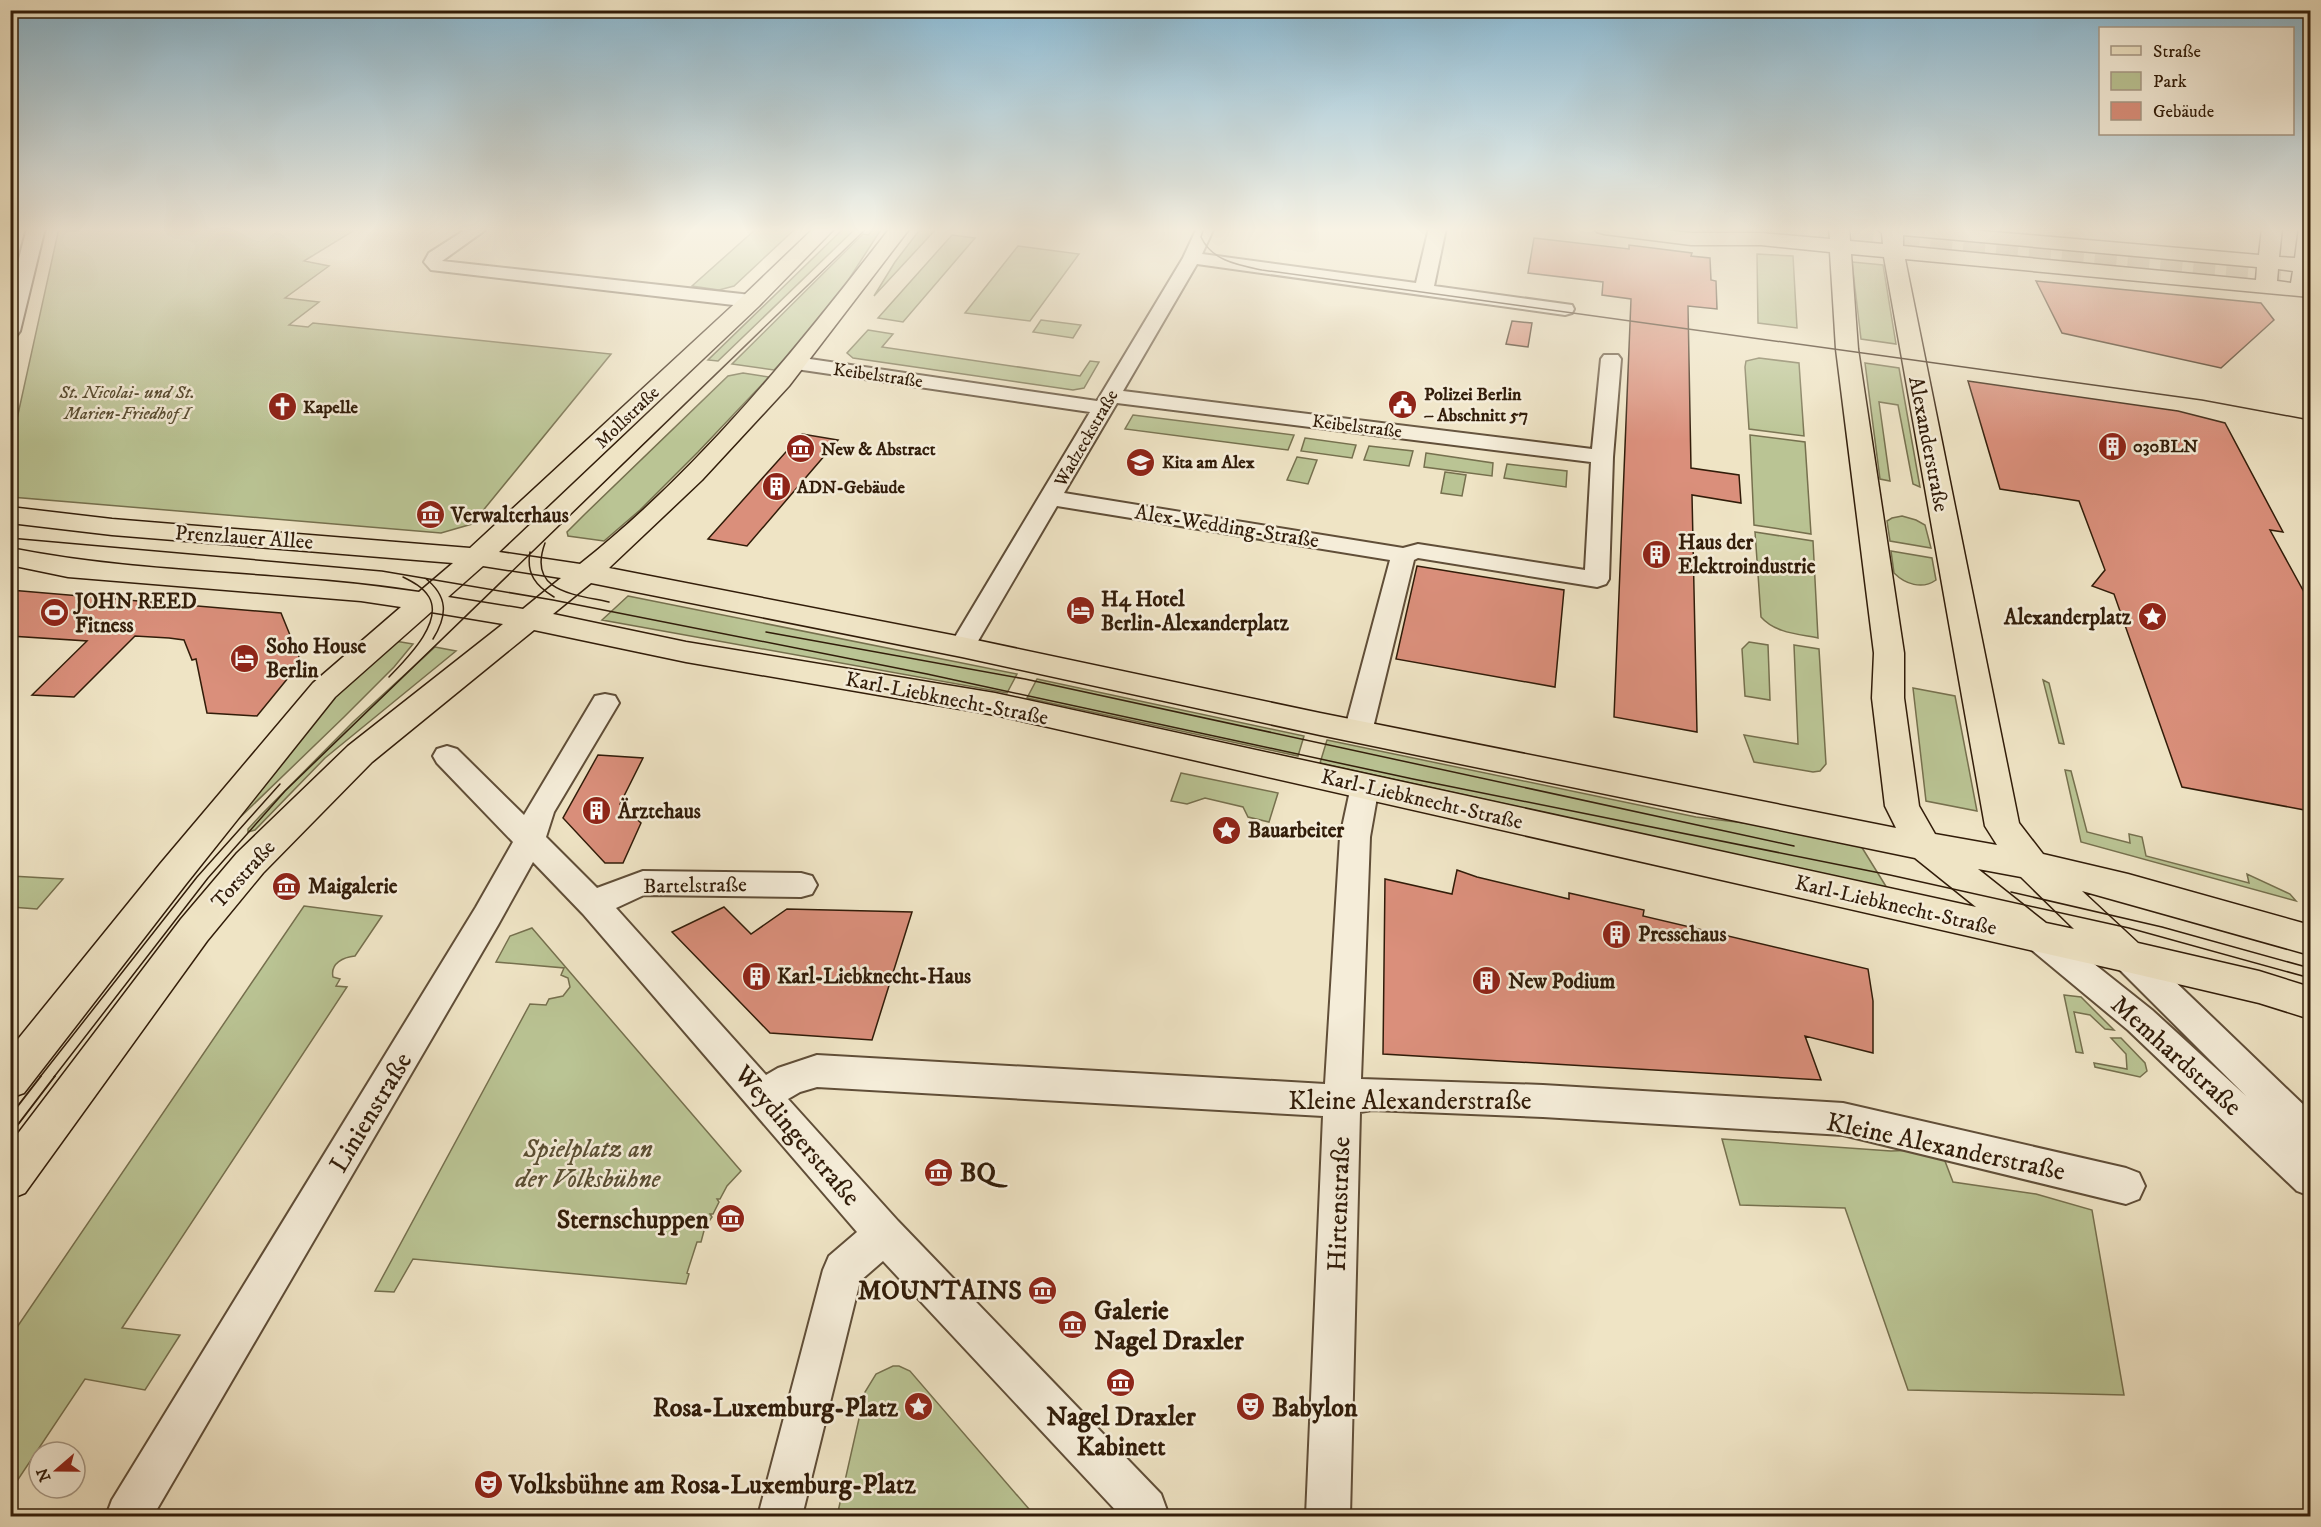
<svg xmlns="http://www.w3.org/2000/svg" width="2321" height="1527" viewBox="0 0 2321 1527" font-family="'IM FELL DW Pica',serif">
<rect width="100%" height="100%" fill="#efe4c5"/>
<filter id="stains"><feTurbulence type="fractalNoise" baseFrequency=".00333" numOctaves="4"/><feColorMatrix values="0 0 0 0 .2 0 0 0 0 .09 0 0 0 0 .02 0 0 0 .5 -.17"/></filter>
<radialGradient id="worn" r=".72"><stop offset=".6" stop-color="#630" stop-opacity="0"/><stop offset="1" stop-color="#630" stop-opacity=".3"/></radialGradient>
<path fill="#bac494" stroke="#76704e" stroke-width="1.5" d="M 59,228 L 358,228 L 304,261 L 329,266 L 285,298 L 319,302 L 289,325 L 308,327 L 313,323 L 611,354 L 472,524 L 441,533 L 11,497 L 11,446 Z
M 757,228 L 796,228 L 734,286 L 719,290 L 692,286 Z
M 844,228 L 856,228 L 718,361 L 708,360 Z
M 875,228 L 882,228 L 823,319 L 774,370 L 732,364 L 863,234 L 868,235 Z
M 921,228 L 937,228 L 874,296 L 895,262 Z
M 952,235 L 975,238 L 903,322 L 878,318 Z
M 1018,246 L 1079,254 L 1030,321 L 965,313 Z
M 1757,254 L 1793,256 L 1797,328 L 1758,323 Z
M 1852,262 L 1883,265 L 1896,344 L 1861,339 Z
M 1041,320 L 1081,325 L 1073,338 L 1033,332 Z
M 868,330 L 893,334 L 882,347 L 1080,376 L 1090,361 L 1099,362 L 1084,388 L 1073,390 L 853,358 L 847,353 Z
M 1759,358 L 1799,363 L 1804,436 L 1749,429 L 1745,367 L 1746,361 Z
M 1865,363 L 1899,368 L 1920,487 L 1913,484 L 1898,405 L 1879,402 L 1890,481 L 1880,479 Z
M 743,373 L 769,377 L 698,452 L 640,510 L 604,541 L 568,536 L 567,532 L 585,514 L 728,376 Z
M 1133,415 L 1294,435 L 1288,450 L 1125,429 Z
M 1750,435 L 1805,442 L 1811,534 L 1754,525 Z
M 1305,438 L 1356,445 L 1352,458 L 1301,451 Z
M 1369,446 L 1413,451 L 1409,466 L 1364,460 Z
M 1426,453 L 1493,463 L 1492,476 L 1424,467 Z
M 1297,457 L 1317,460 L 1308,484 L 1287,480 Z
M 1507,464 L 1567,471 L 1566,487 L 1504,478 Z
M 1445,472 L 1466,475 L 1462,496 L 1441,493 Z
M 1902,516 L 1916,520 L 1925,525 L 1931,548 L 1890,541 L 1887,521 L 1892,518 Z
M 1755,532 L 1813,541 L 1818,638 C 1798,634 1775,633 1761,617 Z
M 1891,551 L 1932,558 L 1936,580 C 1922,590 1905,584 1894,573 Z
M 628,596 L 1017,674 L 1007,693 L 602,620 Z
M 395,641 L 413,644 L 394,667 L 344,717 L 228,829 L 319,712 Z
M 1749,642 L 1768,645 L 1770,700 L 1745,696 L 1742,649 Z
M 1794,645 L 1819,649 L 1826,764 L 1820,771 L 1813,772 L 1754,762 L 1744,735 L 1798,744 Z
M 435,647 L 456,651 L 325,758 L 255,830 L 248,832 L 248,829 L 260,816 L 353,722 Z
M 1037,679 L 1304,736 L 1298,756 L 1027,698 Z
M 2043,680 L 2049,683 L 2064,744 L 2059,743 Z
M 1913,688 L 1955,696 L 1977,811 L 1926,801 Z
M 1327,740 L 1696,817 L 1760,825 L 1861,846 L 1887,888 L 1320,763 Z
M 2065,770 L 2071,771 L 2087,832 L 2130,843 L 2129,834 L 2142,837 L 2146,856 L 2249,883 L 2247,874 L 2290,894 L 2296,901 L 2081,842 Z
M 1181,773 L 1278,793 L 1269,822 L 1248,817 L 1243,807 L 1205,798 L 1187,804 L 1171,801 Z
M 10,876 L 11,876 L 63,879 L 37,909 L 11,907 Z
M 304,906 L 382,916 L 355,956 C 344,957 330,963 333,977 L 340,979 L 336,986 L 347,987 L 122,1328 L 180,1335 L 145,1390 L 85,1379 L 11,1490 L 11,1336 Z
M 532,928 L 741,1171 L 727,1186 L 720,1199 L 717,1199 L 719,1202 L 713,1214 L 710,1214 L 712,1217 L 705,1227 L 701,1242 L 697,1242 L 687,1273 L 689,1274 L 686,1284 L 413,1259 L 394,1292 L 375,1291 L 530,1004 L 546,1005 L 549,999 L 563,996 L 570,987 L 568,978 L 561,975 L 564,968 L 496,962 L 510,936 Z
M 2064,995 L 2081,997 L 2114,1030 L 2105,1029 L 2090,1015 L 2074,1012 L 2083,1053 L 2076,1052 Z
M 2111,1038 L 2121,1038 L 2145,1063 L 2147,1071 L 2140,1077 L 2095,1067 L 2094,1063 L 2127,1069 L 2126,1054 Z
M 1722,1139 L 1891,1151 L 1916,1150 L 1943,1156 L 1953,1182 L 2036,1194 L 2092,1210 L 2124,1395 L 1908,1390 L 1845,1208 L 1740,1205 Z
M 893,1366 L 899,1366 L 910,1371 L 1035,1516 L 837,1516 L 865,1392 L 876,1374 Z"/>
<path fill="#da8f7b" stroke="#311c09" stroke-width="1.5" d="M 1534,238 L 1629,249 L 1629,245 L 1692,253 L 1691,256 L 1710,258 L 1711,280 L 1716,281 L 1717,309 L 1688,306 L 1691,468 L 1739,475 L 1741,503 L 1692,495 L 1697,732 L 1614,717 L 1631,299 L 1602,295 L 1603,282 L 1528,273 Z
M 2036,281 L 2261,303 L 2274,320 L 2221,368 L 2062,333 Z
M 1512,321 L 1532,323 L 1528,347 L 1506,344 Z
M 1968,381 L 2178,411 L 2225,423 L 2283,532 L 2270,530 L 2310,603 L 2310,811 L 2182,787 L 2114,594 L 2092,586 L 2105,570 L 2079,501 L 2000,489 Z
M 802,434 L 838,440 L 747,546 L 708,539 Z
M 1417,566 L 1564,590 L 1555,687 L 1396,659 Z
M 10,590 L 281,613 L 301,662 L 257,716 L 207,713 L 196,659 L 192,660 L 184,640 L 169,638 L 135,636 L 74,697 L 32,695 L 87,641 L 10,636 Z
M 598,755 L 643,758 L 620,804 L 641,823 L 623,863 L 605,863 L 563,818 Z
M 1457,870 L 1477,877 L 1569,899 L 1569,893 L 1644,910 L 1643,916 L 1868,969 L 1873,1001 L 1873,1053 L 1805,1036 L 1821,1080 L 1383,1054 L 1385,879 L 1452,894 Z
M 724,907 L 751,934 L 787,909 L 912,912 L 872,1040 L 770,1033 L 672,932 Z"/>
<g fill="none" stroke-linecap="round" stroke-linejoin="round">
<path stroke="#c9bc9f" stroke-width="22" stroke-dasharray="22 11" stroke-linecap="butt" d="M 1698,228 L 1797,237
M 1786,228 L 1920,239
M 1897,246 L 2310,281"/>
<defs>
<path id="minor" d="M 27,228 L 45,228 L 20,331 L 17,335 L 10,337 L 10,293 Z
M 468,228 L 488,228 L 442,261 L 751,295 L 758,297 L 760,301 L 758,305 L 751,307 L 431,270 L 424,262 L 429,253 Z
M 1197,228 L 1214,228 L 1202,254 L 1416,283 L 1429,228 L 1446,228 L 1434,286 L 1572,305 L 1574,309 L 1572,313 L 1565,315 L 1197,264 L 1123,391 L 1592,449 L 1601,359 L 1604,355 L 1618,355 L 1621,359 L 1613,457 L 1609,579 L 1606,584 L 1597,587 L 1418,558 L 1414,560 L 1372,732 L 1368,739 L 1358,742 L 1348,739 L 1344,732 L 1390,560 L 1057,506 L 971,653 L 962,656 L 953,653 L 949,647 L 1090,412 L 796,369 L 789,367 L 786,363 L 789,359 L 796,357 L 1097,401 L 1183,258 ZM 1117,403 L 1591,462 L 1585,570 L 1418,544 L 1403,548 L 1064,493 Z
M 605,694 L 615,696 L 619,703 L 554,812 L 546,837 L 597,888 L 643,871 L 801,873 L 812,876 L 817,885 L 812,894 L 801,897 L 644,895 L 616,908 L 766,1075 L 778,1068 L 817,1055 L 1325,1084 L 1340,837 L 1351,786 L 1355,779 L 1365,775 L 1375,779 L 1379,786 L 1370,837 L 1361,1079 L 1543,1085 L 1843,1103 L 2126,1168 L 2139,1173 L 2145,1186 L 2139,1199 L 2126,1204 L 1843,1135 L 1543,1117 L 1372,1110 L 1360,1112 L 1350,1516 L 1306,1516 L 1323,1116 L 817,1087 L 800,1092 L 788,1099 L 898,1221 L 1161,1494 L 1169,1516 L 1121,1516 L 883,1261 L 860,1281 L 802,1516 L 758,1516 L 823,1270 L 829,1256 L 857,1232 L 583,914 L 533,862 L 498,925 L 153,1516 L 106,1516 L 112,1500 L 476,907 L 513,842 L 437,763 L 433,756 L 437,749 L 447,746 L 457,749 L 524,815 L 595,696 Z
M 2038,924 L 2049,928 L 2152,1010 L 2246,1096 L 2115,965 L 2111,956 L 2115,947 L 2127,943 L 2139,947 L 2310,1111 L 2310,1152 L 2305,1150 L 2310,1155 L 2310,1196 L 2297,1191 L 2128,1030 L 2027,946 L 2022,937 L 2027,928 Z"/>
<path id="major" d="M 814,228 L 835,228 L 759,306 L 499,552 L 580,564 C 700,469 797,348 890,228 L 910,228 L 789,386 L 702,480 L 609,568 L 962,637 L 1320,713 L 1896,828 L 1885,806 L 1872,698 L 1874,653 L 1836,349 L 1830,252 L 1761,245 L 1691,245 L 1604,234 L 1597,232 L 1594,228 L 1647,228 L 1691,233 L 1761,233 L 1830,239 L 1829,228 L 1849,228 L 1850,241 L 1883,244 L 1882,233 L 1876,228 L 1947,228 L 2259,255 L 2262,228 L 2282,228 L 2279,257 L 2295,258 L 2299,228 L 2310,228 L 2310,297 L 1905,259 L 2019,823 L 2043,854 L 2128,874 L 2310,925 L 2310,955 L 2082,891 L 2138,943 L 2259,971 L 2310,987 L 2310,1019 L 2259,1003 L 2127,972 L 995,715 L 686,662 L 534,630 L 372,762 L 263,873 L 207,941 L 25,1193 L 10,1199 L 10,1144 L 181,919 L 237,853 L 348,746 L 503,624 L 431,612 L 335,697 L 186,884 L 24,1093 L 10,1098 L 10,1049 L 160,864 L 313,683 L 401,607 L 361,601 L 68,577 L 10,565 L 10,548 C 145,575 283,571 419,592 L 453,563 L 112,535 L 10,523 L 10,507 L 112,519 L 470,548 L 743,296 ZM 1903,235 L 2257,267 L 2256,280 L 1903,246 ZM 1851,254 L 1884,257 L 1985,826 L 1997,845 L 1935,834 L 1919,806 L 1904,698 L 1904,653 L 1858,349 ZM 2278,269 L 2293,271 L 2291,283 L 2277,281 ZM 483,566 L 561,578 L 523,609 L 448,597 ZM 591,583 L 962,657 L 1320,735 L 1915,858 L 1976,907 L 995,693 L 686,642 L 553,614 ZM 1978,869 L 2021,877 L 2074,929 L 2046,923 Z"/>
</defs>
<use href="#minor" stroke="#604e38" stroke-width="4"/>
<use href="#major" stroke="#311c09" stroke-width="3"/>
<use href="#minor" fill="#f5edd9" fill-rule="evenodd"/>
<use href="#major" fill="#efe4c5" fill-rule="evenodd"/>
<path stroke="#311c09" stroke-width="1.5" d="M 1204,228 L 1201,237 C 1212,261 1238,265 1262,270 L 2202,400 L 2310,420
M 10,538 L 382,571 L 553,600 L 927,674 L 1413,779 L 1890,875 L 2129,928 L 2310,978
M 545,543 C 527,592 573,594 609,602
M 530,552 C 526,574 536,586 554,597
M 425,578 C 448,596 448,615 433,639
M 766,632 L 1025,679 L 1794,846
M 389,677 C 405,660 444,623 429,597 C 423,587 413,582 403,577
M 2011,892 L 2162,927 L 2310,968
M 40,1077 L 197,877 L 280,784
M 54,1077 L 208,878 L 285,791 L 867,228"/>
<path stroke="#311c09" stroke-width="2" d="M 10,1116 L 41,1076
M 10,1135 L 55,1076"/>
</g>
<linearGradient id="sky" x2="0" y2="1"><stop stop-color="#89b8d2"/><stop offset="0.52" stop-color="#f8f3e5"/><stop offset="1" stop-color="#f8f3e5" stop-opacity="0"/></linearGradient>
<rect width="2321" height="441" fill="url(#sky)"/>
<defs>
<symbol id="civic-disc" viewBox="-11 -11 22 22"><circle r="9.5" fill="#8f2418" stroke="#f5edd9"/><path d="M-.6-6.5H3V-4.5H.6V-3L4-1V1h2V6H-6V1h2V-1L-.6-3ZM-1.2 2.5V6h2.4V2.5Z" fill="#fff"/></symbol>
<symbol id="church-disc" viewBox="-11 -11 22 22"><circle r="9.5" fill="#8f2418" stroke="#f5edd9"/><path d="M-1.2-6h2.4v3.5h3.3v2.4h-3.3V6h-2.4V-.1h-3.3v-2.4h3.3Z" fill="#fff"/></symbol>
<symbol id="building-disc" viewBox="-11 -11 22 22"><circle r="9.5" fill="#8f2418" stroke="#f5edd9"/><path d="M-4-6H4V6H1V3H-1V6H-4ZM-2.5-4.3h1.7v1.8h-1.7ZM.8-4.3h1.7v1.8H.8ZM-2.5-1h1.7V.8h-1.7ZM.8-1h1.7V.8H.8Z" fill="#fff"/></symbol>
<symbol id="museum-disc" viewBox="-11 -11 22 22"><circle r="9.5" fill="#8f2418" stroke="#f5edd9"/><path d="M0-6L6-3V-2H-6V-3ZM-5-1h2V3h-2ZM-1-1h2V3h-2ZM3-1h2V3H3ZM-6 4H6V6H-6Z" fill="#fff"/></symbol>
<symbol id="school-disc" viewBox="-11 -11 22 22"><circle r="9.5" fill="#8f2418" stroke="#f5edd9"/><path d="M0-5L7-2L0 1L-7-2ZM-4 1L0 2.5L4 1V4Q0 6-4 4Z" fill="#fff"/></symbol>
<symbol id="hotel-disc" viewBox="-11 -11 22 22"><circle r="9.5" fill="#8f2418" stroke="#f5edd9"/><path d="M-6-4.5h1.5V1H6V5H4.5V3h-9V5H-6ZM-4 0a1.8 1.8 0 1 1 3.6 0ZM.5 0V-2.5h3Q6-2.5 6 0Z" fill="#fff"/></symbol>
<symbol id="stadium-disc" viewBox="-11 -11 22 22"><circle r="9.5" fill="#8f2418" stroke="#f5edd9"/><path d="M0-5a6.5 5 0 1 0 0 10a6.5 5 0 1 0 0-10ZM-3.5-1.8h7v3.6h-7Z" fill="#fff"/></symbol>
<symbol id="sight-disc" viewBox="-11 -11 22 22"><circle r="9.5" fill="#8f2418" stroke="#f5edd9"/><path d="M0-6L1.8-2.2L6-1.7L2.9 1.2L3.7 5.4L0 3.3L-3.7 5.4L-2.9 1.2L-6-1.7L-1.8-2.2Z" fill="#fff"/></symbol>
<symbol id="theatre-disc" viewBox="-11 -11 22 22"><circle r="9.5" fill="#8f2418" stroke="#f5edd9"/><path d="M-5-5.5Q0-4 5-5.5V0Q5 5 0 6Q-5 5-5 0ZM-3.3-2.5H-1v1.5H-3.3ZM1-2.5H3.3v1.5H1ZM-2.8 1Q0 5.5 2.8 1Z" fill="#fff"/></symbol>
</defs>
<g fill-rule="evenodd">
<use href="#civic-disc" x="1386" y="388" width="33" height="33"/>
<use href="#church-disc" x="266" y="390" width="33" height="33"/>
<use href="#building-disc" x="2096" y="430" width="33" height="33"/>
<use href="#museum-disc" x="784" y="432" width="33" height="33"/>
<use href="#school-disc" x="1124" y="446" width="33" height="33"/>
<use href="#building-disc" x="760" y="470" width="33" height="33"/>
<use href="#museum-disc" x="414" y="498" width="33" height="33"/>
<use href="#building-disc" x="1640" y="538" width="33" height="33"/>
<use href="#hotel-disc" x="1064" y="594" width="33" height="33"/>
<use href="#stadium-disc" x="38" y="596" width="33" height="33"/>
<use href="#sight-disc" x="2136" y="600" width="33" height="33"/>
<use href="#hotel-disc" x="228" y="642" width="33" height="33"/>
<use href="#building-disc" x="580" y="794" width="33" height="33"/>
<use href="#sight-disc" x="1210" y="814" width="33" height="33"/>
<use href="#museum-disc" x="270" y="870" width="33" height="33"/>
<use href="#building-disc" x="1600" y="918" width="33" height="33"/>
<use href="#building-disc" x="740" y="960" width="33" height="33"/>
<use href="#building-disc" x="1470" y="964" width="33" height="33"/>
<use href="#museum-disc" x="922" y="1156" width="33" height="33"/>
<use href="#museum-disc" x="714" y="1202" width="33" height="33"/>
<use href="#museum-disc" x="1026" y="1274" width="33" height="33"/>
<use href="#museum-disc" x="1056" y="1308" width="33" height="33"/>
<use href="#museum-disc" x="1104" y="1366" width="33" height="33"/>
<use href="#sight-disc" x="902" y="1390" width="33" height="33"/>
<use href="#theatre-disc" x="1234" y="1390" width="33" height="33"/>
<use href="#theatre-disc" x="472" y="1468" width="33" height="33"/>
</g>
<g text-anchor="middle" stroke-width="5" stroke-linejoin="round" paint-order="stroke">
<g font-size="18" fill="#311c09" stroke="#f5edd9">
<text transform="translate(878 375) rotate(8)" y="6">Keibelstraße</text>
<text transform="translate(627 417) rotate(-44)" y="6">Mollstraße</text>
<text transform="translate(1357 426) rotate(7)" y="6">Keibelstraße</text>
<text transform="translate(1086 438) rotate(-60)" y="6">Wadzeckstraße</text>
</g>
<g font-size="18" font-style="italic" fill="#5a4e33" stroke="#f5edd9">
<text x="127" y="398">St. Nicolai- und St.<tspan x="127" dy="21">Marien-Friedhof I</tspan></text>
</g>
<g font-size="18" font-weight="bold" fill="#311c09" stroke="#f5edd9" text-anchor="start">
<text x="1424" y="400">Polizei Berlin<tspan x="1424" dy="21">– Abschnitt 57</tspan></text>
<text x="303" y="413">Kapelle</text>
<text x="2133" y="452">030BLN</text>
<text x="821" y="455">New &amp; Abstract</text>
<text x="1162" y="468">Kita am Alex</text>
<text x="797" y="493">ADN-Gebäude</text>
</g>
<g font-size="21" fill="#311c09" stroke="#f5edd9">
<text transform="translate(1929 444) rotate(79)" y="7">Alexanderstraße</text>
<text transform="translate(1227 526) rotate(9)" y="7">Alex-Wedding-Straße</text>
<text transform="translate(244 537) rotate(4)" y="7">Prenzlauer Allee</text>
<text transform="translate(947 698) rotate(11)" y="7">Karl-Liebknecht-Straße</text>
<text transform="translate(1422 799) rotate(13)" y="7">Karl-Liebknecht-Straße</text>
<text transform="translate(243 874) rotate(-48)" y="7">Torstraße</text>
<text transform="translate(695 885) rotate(-1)" y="7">Bartelstraße</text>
<text transform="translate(1896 905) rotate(13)" y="7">Karl-Liebknecht-Straße</text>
</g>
<g font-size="21" font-weight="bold" fill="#311c09" stroke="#f5edd9" text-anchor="start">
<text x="451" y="522">Verwalterhaus</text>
<text x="1678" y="549">Haus der<tspan x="1678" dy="24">Elektroindustrie</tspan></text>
<text x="1101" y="606">H4 Hotel<tspan x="1101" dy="24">Berlin-Alexanderplatz</tspan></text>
<text x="75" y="608">JOHN REED<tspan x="75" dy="24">Fitness</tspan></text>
<text x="2131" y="624" text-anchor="end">Alexanderplatz</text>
<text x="266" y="653">Soho House<tspan x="266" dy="24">Berlin</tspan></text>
<text x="618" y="818">Ärztehaus</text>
<text x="1248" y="837">Bauarbeiter</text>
<text x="308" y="893">Maigalerie</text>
<text x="1638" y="941">Pressehaus</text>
<text x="777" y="983">Karl-Liebknecht-Haus</text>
<text x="1508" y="988">New Podium</text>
</g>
<g font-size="26" fill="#311c09" stroke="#f5edd9">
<text transform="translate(2177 1055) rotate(42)" y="9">Memhardstraße</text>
<text x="1410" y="1109">Kleine Alexanderstraße</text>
<text transform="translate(370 1112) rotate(-59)" y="9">Linienstraße</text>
<text transform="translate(798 1135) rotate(49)" y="9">Weydingerstraße</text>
<text transform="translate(1946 1146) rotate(12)" y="9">Kleine Alexanderstraße</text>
<text transform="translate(1338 1204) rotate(-88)" y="9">Hirtenstraße</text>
</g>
<g font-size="26" font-style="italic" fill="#5a4e33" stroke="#f5edd9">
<text x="588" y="1157">Spielplatz an<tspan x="588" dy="30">der Volksbühne</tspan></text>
</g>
<g font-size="26" font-weight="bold" fill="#311c09" stroke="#f5edd9" text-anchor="start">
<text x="960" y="1181">BQ</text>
<text x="709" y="1228" text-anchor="end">Sternschuppen</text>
<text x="1022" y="1299" text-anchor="end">MOUNTAINS</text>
<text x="1094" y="1319">Galerie<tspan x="1094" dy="30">Nagel Draxler</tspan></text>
<text x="898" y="1416" text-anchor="end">Rosa-Luxemburg-Platz</text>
<text x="1272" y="1416">Babylon</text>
<text x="1121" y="1425" text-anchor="middle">Nagel Draxler<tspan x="1121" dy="30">Kabinett</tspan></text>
<text x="509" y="1493">Volksbühne am Rosa-Luxemburg-Platz</text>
</g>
</g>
<rect width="2321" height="1527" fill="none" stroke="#efe4c5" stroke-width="36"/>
<rect x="12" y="12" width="2297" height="1503" fill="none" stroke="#311c09" stroke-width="3"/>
<rect x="18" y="18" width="2285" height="1491" fill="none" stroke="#311c09" stroke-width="1.5"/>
<rect x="2099" y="27" width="195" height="108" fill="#f5edd9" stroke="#a79986" stroke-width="1.5"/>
<rect x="2111" y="46" width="30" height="9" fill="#efe4c5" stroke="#a79986" stroke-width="1.5"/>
<text x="2153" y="57" font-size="18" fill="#311c09">Straße</text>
<rect x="2111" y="72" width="30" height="18" fill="#bac494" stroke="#a79986" stroke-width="1.5"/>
<text x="2153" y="87" font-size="18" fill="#311c09">Park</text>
<rect x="2111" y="102" width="30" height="18" fill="#da8f7b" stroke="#a79986" stroke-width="1.5"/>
<text x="2153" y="117" font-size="18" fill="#311c09">Gebäude</text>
<g transform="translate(57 1470) rotate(250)"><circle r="28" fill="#f5edd9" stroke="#a79986" stroke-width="1.5"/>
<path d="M0-4.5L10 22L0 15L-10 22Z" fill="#8f2418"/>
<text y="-9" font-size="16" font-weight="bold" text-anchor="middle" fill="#311c09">N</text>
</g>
<rect width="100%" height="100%" filter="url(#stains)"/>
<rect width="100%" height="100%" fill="url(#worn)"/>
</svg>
